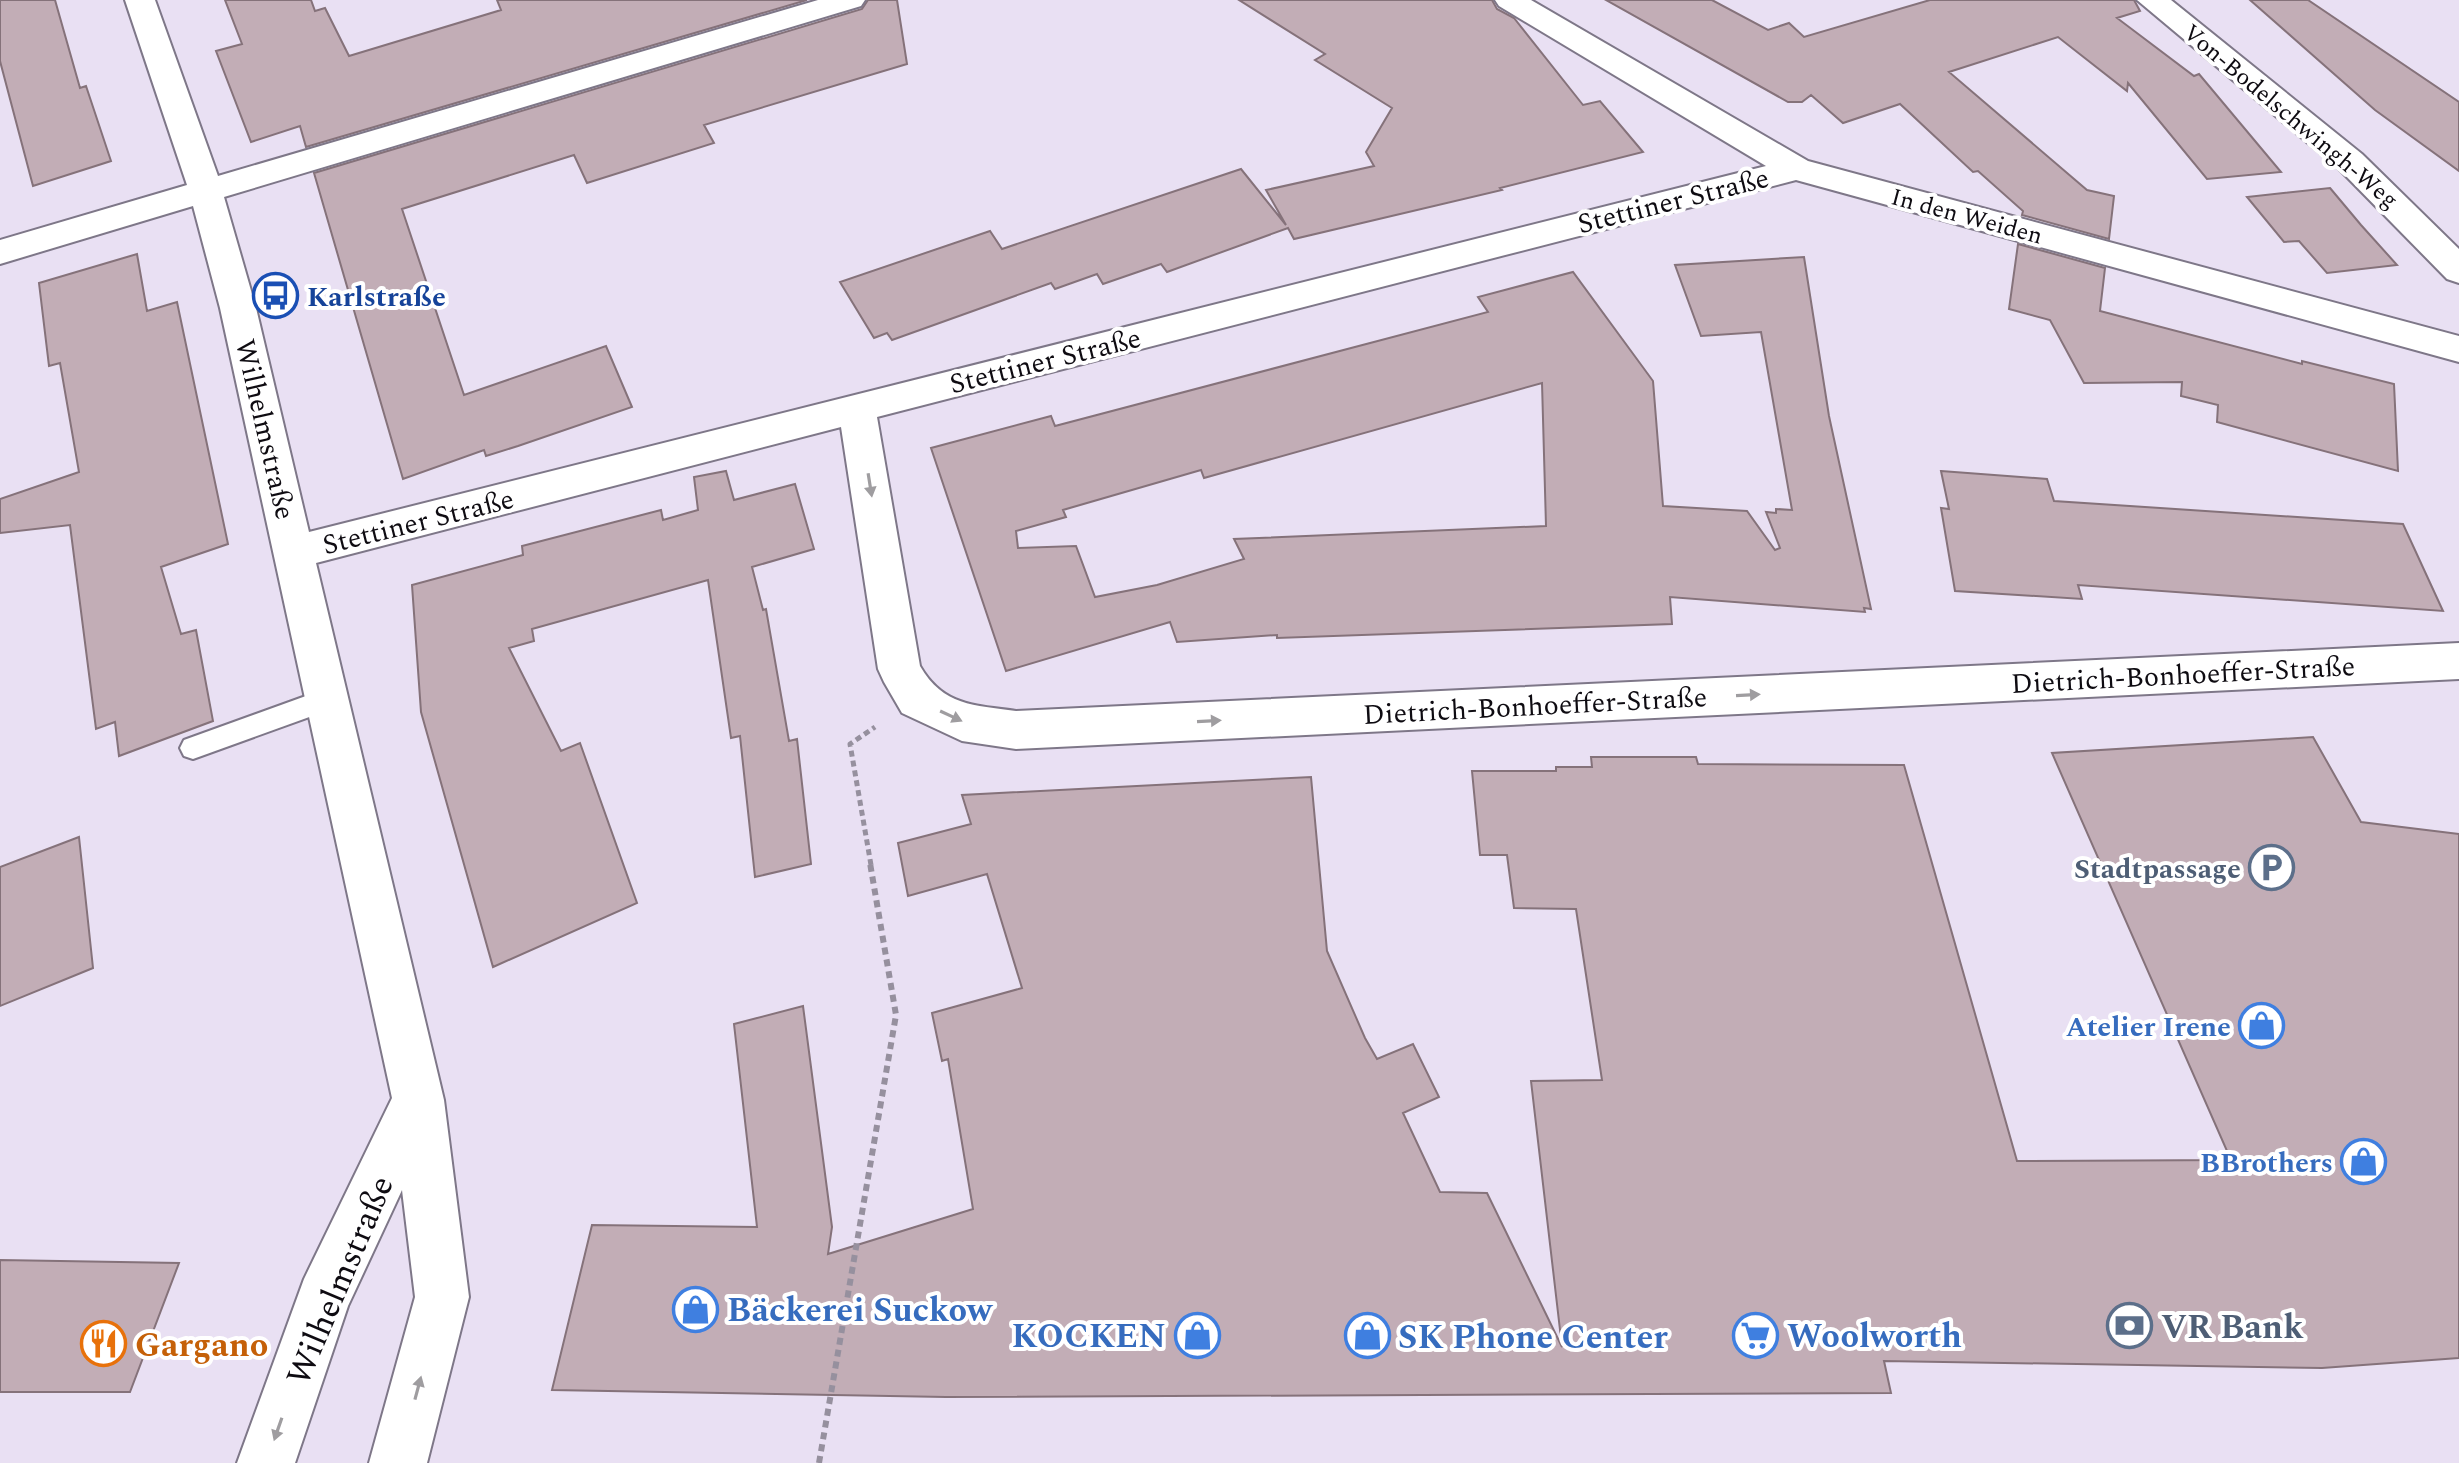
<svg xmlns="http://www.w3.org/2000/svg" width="2459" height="1463" viewBox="0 0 2459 1463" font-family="Spectral,serif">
<rect width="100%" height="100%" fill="#e9e0f3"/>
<path fill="#c2adb6" stroke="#85727a" stroke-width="2" fill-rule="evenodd" d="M 0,0 L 55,0 L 80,88 L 86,86 L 111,161 L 33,186 L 0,61 Z
M 225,0 L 311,0 L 315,11 L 325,8 L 349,56 L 501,10 L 497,0 L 807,0 L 306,147 L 300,126 L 251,142 L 216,51 L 242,44 Z
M 868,0 L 897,0 L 907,64 L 704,125 L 714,143 L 587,183 L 574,155 L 402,209 L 464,395 L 606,346 L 632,407 L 518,446 L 486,456 L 484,450 L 403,479 L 314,173 L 862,9 Z
M 1239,0 L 1492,0 L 1497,9 L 1514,18 L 1583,105 L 1600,101 L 1643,152 L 1500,188 L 1502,190 L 1294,239 L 1288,228 L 1167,272 L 1161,264 L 1103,284 L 1097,274 L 1055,289 L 1051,283 L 892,340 L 887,333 L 874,338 L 840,282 L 990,231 L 1002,249 L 1241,169 L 1286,225 L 1266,190 L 1374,166 L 1366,152 L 1392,108 L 1315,60 L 1325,54 Z
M 1606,0 L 1712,0 L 1768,30 L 1789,23 L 1804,37 L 1930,0 L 2134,0 L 2140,11 L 2117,18 L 2194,76 L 2199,74 L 2281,172 L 2207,179 L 2128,83 L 2127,91 L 2058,37 L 1949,72 L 2087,190 L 2114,196 L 2109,239 L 2022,215 L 2023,211 L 1978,171 L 1973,172 L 1900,104 L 1843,123 L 1811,95 L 1802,102 L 1788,102 Z
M 2250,0 L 2308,0 L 2459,102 L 2459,171 L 2375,110 Z
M 2330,188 L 2361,225 L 2397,265 L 2327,273 L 2299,241 L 2284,242 L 2247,197 Z
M 2018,244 L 2105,268 L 2100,311 L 2302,364 L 2302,361 L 2394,384 L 2398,471 L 2217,422 L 2218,405 L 2181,396 L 2182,382 L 2084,383 L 2050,320 L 2009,309 Z
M 137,254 L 147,311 L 177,302 L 228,544 L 161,567 L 181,634 L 196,630 L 213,721 L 119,756 L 115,722 L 96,729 L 70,525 L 0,533 L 0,499 L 79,472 L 60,363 L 49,366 L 39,283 Z
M 1804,257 L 1829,416 L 1871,609 L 1864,608 L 1865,612 L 1670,597 L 1672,624 L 1277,638 L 1277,635 L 1177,642 L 1170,622 L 1006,671 L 931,448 L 1051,416 L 1055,426 L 1488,312 L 1478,297 L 1573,272 L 1653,381 L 1663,506 L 1747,511 L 1775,550 L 1780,548 L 1766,512 L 1776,513 L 1776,509 L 1792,510 L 1761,332 L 1701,336 L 1675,265 ZM 1542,383 L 1546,526 L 1234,539 L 1244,559 L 1157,585 L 1095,597 L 1076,546 L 1018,548 L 1016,531 L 1066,517 L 1063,510 L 1201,470 L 1204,478 Z
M 726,471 L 734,500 L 795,484 L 814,549 L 752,567 L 763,610 L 766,609 L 789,741 L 797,739 L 811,864 L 755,877 L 740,736 L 731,738 L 708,580 L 532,629 L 534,641 L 509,648 L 561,751 L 580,743 L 637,903 L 493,967 L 421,712 L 412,585 L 523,555 L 522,546 L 661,510 L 663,520 L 698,510 L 694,477 Z
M 1941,471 L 2047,479 L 2054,501 L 2403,524 L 2443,611 L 2078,585 L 2082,599 L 1955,591 L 1941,508 L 1949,509 Z
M 2313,737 L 2361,822 L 2459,834 L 2459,1358 L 2322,1368 L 1884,1361 L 1891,1393 L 946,1397 L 552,1390 L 592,1225 L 757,1227 L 734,1024 L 803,1006 L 832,1227 L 828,1254 L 973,1209 L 948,1059 L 942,1061 L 932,1013 L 1022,988 L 987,874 L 908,896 L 898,843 L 971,824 L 962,795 L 1311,777 L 1327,951 L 1365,1038 L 1377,1059 L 1413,1044 L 1439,1097 L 1403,1113 L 1440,1192 L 1487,1193 L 1562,1347 L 1531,1081 L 1602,1080 L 1576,909 L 1514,908 L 1507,855 L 1480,855 L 1472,771 L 1556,771 L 1556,767 L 1592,767 L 1591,757 L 1696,757 L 1698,764 L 1904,765 L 2017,1161 L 2231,1160 L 2052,753 Z
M 79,837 L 93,968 L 0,1006 L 0,867 Z
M 0,1260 L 179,1263 L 130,1392 L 0,1392 Z"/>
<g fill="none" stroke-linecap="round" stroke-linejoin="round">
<defs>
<path id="lane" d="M 328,688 L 337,691 L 341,699 L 337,707 L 193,759 L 184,756 L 180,748 L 184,740 Z"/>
<path id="street" d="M 125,0 L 155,0 L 218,176 L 818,0 L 865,0 L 861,6 L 224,197 L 256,308 L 309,532 L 1766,166 L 1499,6 L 1495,0 L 1531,0 L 1808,161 L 2459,336 L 2459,362 L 1796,180 L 877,417 L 920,666 C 943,706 974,705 1016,711 L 2459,643 L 2459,679 L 1016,749 L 962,741 L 902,713 L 884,682 L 878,669 L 841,427 L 316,563 L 444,1100 L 469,1297 L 427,1463 L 369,1463 L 415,1297 L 402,1190 L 348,1306 L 295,1463 L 237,1463 L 304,1279 L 392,1098 L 220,308 L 193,206 L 0,264 L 0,240 L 187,185 Z
M 2137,0 L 2171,0 L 2362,154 L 2459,249 L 2459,283 L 2447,279 L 2339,169 Z"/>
</defs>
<use href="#lane" stroke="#7e7788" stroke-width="4"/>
<use href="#street" stroke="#7e7788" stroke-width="4"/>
<path stroke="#96909e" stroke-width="5" stroke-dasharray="6 4" stroke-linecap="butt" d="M 871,865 L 850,744 L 875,727"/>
<path stroke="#96909e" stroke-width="6" stroke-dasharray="7 5" stroke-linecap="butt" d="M 819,1463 L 896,1015 L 870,863"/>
<use href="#lane" fill="#fff" fill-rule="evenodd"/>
<use href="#street" fill="#fff" fill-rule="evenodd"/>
</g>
<defs><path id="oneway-solid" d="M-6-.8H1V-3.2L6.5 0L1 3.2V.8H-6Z" transform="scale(2)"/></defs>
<g fill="#9f9da0">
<use href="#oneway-solid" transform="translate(870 485) rotate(81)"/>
<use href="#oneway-solid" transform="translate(1748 695) rotate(-3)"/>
<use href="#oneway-solid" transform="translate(951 716) rotate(25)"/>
<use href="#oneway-solid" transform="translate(1209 721) rotate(-3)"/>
<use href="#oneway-solid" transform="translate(418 1388) rotate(-75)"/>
<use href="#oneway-solid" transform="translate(278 1429) rotate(109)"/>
</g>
<defs>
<symbol id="bus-ring" viewBox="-11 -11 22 22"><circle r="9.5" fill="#fff" stroke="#1a4fb4" stroke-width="1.5"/><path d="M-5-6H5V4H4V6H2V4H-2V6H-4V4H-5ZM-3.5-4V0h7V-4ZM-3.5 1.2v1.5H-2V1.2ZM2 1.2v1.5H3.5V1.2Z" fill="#1a4fb4"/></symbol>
<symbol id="parking-ring" viewBox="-11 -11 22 22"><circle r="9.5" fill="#fff" stroke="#5c6f8a" stroke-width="1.5"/><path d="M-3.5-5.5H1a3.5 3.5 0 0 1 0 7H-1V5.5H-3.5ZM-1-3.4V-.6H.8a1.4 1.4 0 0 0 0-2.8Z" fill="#5c6f8a"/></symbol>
<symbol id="shop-ring" viewBox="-11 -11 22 22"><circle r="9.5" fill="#fff" stroke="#3f7fe0" stroke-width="1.5"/><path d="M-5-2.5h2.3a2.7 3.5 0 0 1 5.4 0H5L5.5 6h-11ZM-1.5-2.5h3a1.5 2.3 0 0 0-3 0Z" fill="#3f7fe0"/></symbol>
<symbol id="bank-ring" viewBox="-11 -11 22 22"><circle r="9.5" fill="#fff" stroke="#5c6f8a" stroke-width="1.5"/><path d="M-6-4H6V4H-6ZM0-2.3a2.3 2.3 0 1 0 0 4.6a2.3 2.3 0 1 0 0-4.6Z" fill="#5c6f8a"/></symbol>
<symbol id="supermarket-ring" viewBox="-11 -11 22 22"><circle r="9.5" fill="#fff" stroke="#3f7fe0" stroke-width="1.5"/><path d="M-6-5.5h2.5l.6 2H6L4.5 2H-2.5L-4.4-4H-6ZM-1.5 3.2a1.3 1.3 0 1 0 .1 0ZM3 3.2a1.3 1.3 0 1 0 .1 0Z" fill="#3f7fe0"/></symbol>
<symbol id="restaurant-ring" viewBox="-11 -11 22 22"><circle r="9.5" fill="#fff" stroke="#e8710a" stroke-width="1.5"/><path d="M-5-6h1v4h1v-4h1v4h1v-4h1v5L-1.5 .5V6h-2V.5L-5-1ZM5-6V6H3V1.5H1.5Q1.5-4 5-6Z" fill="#e8710a"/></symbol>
</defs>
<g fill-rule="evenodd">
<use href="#bus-ring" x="250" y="270" width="51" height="51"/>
<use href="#parking-ring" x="2246" y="842" width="51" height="51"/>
<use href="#shop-ring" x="2236" y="1000" width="51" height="51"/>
<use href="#shop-ring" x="2338" y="1136" width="51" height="51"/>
<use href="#shop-ring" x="670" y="1284" width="51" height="51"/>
<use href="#bank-ring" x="2104" y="1300" width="51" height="51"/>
<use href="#shop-ring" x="1172" y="1310" width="51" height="51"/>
<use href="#supermarket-ring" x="1730" y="1310" width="51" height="51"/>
<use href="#shop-ring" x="1342" y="1310" width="51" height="51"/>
<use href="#restaurant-ring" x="78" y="1318" width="51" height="51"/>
</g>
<g text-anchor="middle" stroke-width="8" stroke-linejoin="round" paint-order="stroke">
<g font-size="24" fill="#0e0b11" stroke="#fff">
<text transform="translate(2291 116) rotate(40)" y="8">Von-Bodelschwingh-Weg</text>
<text transform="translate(1967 216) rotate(15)" y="8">In den Weiden</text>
</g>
<g font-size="28" fill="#0e0b11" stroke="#fff">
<text transform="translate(1673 200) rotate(-14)" y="10">Stettiner Straße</text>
<text transform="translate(1045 360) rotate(-14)" y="10">Stettiner Straße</text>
<text transform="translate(266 429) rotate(77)" y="10">Wilhelmstraße</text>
<text transform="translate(418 521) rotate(-14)" y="10">Stettiner Straße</text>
<text transform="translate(2183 674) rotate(-3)" y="10">Dietrich-Bonhoeffer-Straße</text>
<text transform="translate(1535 705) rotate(-3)" y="10">Dietrich-Bonhoeffer-Straße</text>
</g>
<g font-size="28" font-weight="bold" fill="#164399" stroke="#fff" text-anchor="start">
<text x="307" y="306">Karlstraße</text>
</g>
<g font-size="28" font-weight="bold" fill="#4e5e75" stroke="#fff" text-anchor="end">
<text x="2241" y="878">Stadtpassage</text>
</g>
<g font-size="28" font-weight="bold" fill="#366cbe" stroke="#fff" text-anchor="end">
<text x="2231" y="1036">Atelier Irene</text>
<text x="2333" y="1172">BBrothers</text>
</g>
<g font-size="34" fill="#0e0b11" stroke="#fff">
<text transform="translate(339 1280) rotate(-67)" y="12">Wilhelmstraße</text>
</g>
<g font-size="34" font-weight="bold" fill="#366cbe" stroke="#fff" text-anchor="start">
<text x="727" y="1321">Bäckerei Suckow</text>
<text x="1166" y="1347" text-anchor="end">KOCKEN</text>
<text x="1787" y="1347">Woolworth</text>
<text x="1398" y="1348">SK Phone Center</text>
</g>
<g font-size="34" font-weight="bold" fill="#4e5e75" stroke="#fff" text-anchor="start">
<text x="2161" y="1338">VR Bank</text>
</g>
<g font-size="34" font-weight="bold" fill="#c56008" stroke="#fff" text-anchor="start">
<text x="135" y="1356">Gargano</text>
</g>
</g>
</svg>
